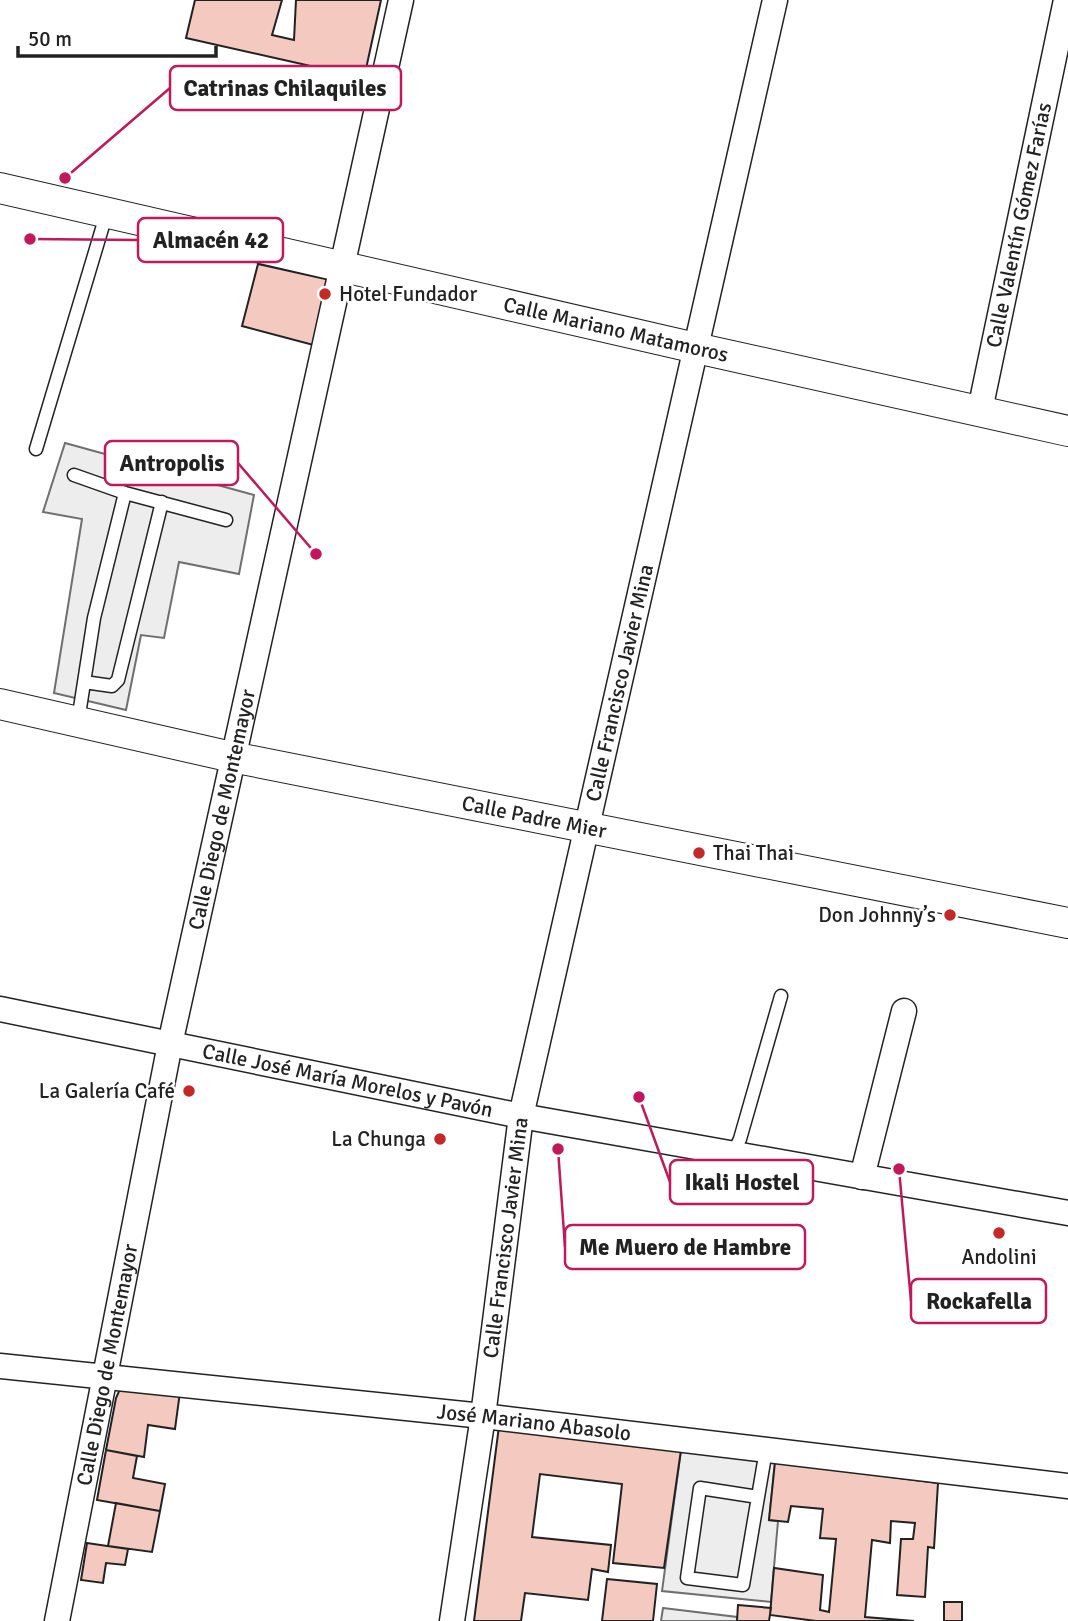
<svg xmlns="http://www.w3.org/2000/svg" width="1068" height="1621" viewBox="0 0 1068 1621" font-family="Signika,sans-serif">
<rect width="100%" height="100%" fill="#fff"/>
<path fill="#ededed" stroke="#6f6f6f" stroke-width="2" d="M 65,443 L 254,495 L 239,574 L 179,562 L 164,638 L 141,635 L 126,710 L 54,693 L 82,519 L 43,512 Z
M 681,1450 L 775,1462 L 769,1520 L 778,1521 L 771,1602 L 662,1591 Z
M 663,1608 L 737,1617 L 737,1621 L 661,1621 Z"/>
<path fill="#f3c9c0" stroke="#222" stroke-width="2" d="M 195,0 L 282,0 L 272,35 L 294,40 L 296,0 L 381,0 L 364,78 L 186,38 Z
M 258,264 L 330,280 L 321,347 L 242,326 Z
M 120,1389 L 180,1392 L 175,1429 L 148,1425 L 144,1457 L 106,1450 L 116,1398 Z
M 499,1426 L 681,1450 L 664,1568 L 613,1563 L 622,1484 L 540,1474 L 532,1537 L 611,1545 L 608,1572 L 592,1569 L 588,1600 L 525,1593 L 521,1621 L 474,1621 Z
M 106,1450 L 137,1456 L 133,1478 L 165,1484 L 160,1511 L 97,1500 Z
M 775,1462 L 938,1483 L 934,1548 L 928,1547 L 925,1597 L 897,1595 L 901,1539 L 913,1539 L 915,1523 L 891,1521 L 890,1543 L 872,1540 L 865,1617 L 914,1621 L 816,1621 L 770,1615 L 774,1568 L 823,1575 L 820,1610 L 829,1612 L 836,1539 L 820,1538 L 823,1509 L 791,1506 L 788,1522 L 769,1520 Z
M 116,1503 L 160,1511 L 152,1552 L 108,1546 Z
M 87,1543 L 128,1549 L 125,1565 L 106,1563 L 103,1583 L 81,1580 Z
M 607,1579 L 657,1584 L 653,1621 L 602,1621 Z
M 944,1602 L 962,1602 L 962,1621 L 944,1621 Z
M 738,1605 L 771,1608 L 769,1621 L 737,1621 Z"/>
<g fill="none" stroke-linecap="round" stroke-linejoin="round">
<defs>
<path id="service" d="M 36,449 L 107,212
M 74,475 L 125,493 L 226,520
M 84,682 L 112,686 L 118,680 L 162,502
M 78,721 L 94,618 L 125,493
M 733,1154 L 740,1139 L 781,996
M 758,1497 L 700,1488 L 687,1578 L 743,1585 L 766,1450"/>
<g id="minor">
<path id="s1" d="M 980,410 L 1066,0"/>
<path id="s2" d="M 0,1009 L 521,1116 L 1068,1213"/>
<path d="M 862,1177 L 904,1011"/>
<path id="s3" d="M 0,1366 L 483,1416 L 1068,1486"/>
<path id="s4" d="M 57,1621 L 170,1044 L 401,0"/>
<path id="s5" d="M 452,1621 L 483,1416 L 521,1116 L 775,0"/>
</g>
<g id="tertiary">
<path id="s6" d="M 0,188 L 696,348 L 1068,431"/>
<path id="s7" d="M 0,704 L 232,757 L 1068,923"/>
</g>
</defs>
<use href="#service" stroke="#222" stroke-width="15"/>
<use href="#minor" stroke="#222" stroke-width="27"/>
<use href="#tertiary" stroke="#222" stroke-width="32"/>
<use href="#service" stroke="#fff" stroke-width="12"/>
<use href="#minor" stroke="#fff" stroke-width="24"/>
<use href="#tertiary" stroke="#fff" stroke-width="30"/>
</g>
<g fill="#c62828" stroke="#fff" stroke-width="2.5">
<circle cx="325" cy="294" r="7"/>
<circle cx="699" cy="853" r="7"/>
<circle cx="950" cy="915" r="7"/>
<circle cx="189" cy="1091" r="7"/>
<circle cx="440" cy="1139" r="7"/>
<circle cx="999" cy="1233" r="7"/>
</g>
<g text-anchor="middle" stroke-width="5" stroke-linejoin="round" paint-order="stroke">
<g font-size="21" fill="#222" stroke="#fff">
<text dy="7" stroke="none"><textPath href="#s1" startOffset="189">Calle Valentín Gómez Farías</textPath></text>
<text dy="7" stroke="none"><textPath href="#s6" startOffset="632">Calle Mariano Matamoros</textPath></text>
<text dy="7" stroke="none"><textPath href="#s5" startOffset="954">Calle Francisco Javier Mina</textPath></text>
<text dy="7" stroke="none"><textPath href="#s4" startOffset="828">Calle Diego de Montemayor</textPath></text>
<text dy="7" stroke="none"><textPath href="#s7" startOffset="546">Calle Padre Mier</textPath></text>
<text dy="7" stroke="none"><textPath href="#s2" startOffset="355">Calle José María Morelos y Pavón</textPath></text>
<text dy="7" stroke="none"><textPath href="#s5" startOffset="387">Calle Francisco Javier Mina</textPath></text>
<text dy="7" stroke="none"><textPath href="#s4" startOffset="261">Calle Diego de Montemayor</textPath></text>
<text dy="7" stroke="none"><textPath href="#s3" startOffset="537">José Mariano Abasolo</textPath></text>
</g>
<g font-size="21" fill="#222" stroke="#fff" text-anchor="end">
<text x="339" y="301" text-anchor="start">Hotel Fundador</text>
<text x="713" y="860" text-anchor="start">Thai Thai</text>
<text x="936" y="922">Don Johnny’s</text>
<text x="175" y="1098">La Galería Café</text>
<text x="426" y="1146">La Chunga</text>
<text x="999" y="1264" text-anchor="middle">Andolini</text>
</g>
</g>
<path fill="none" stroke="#c2185b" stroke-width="2.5" d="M65 178L170 88M30 239L138 240M316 554L238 463M639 1097L670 1182M558 1149L565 1247M899 1169L911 1301"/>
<g fill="#c2185b" stroke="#fff" stroke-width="2.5">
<circle cx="65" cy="178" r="7"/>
<circle cx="30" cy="239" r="7"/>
<circle cx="316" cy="554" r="7"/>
<circle cx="639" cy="1097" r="7"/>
<circle cx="558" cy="1149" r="7"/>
<circle cx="899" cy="1169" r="7"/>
</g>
<g fill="#fff" stroke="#c2185b" stroke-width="2.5">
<rect x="170" y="66" width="231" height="44" rx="7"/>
<rect x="138" y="218" width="145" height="44" rx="7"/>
<rect x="105" y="441" width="133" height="44" rx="7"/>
<rect x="670" y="1160" width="143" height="44" rx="7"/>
<rect x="565" y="1225" width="240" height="44" rx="7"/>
<rect x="911" y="1279" width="135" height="44" rx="7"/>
</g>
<g font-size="23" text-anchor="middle" font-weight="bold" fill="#222">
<text x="285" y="96">Catrinas Chilaquiles</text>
<text x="211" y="248">Almacén 42</text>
<text x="172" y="471">Antropolis</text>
<text x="742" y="1190">Ikali Hostel</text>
<text x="685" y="1255">Me Muero de Hambre</text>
<text x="979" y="1309">Rockafella</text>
</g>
<path d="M18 46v10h198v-10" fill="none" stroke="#222222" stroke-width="3.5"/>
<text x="28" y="46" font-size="21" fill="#222222" stroke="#ffffff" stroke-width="5" paint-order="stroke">50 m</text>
</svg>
